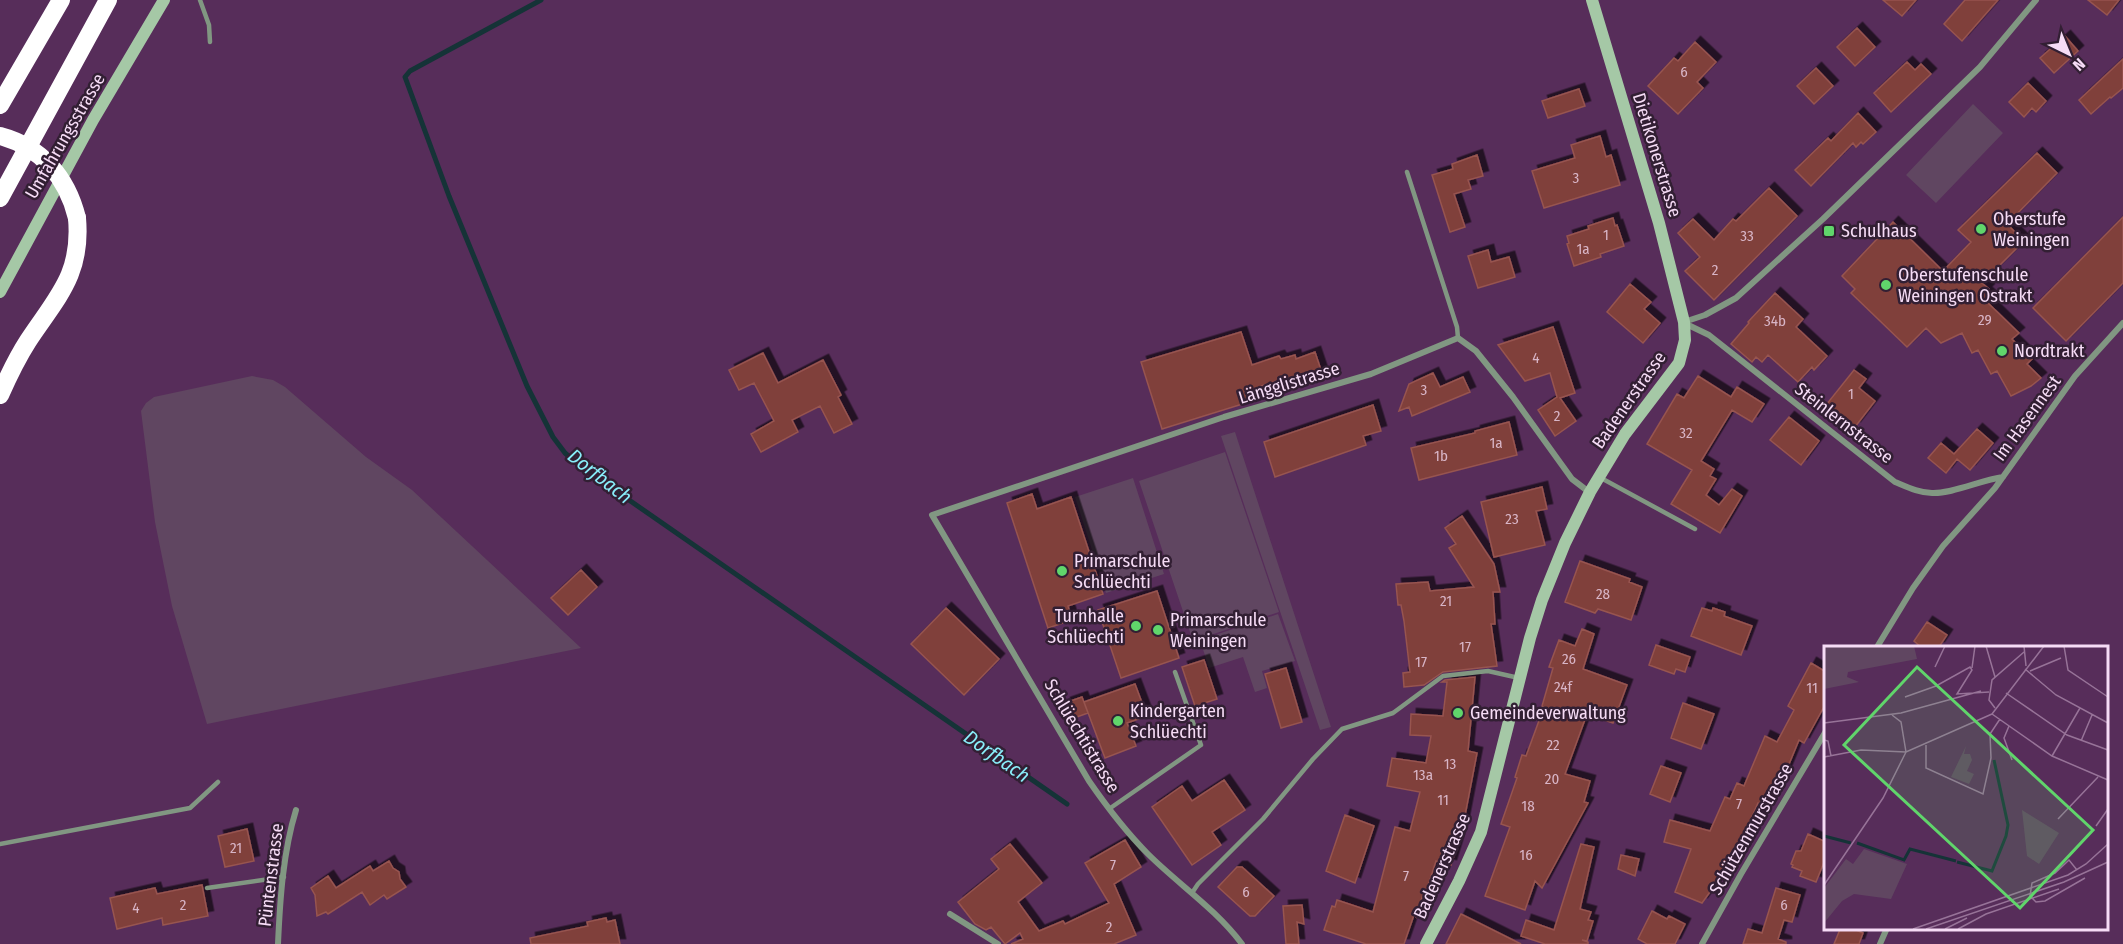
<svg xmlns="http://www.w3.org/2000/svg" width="2123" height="944" viewBox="0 0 2123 944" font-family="'Fira Sans Condensed',sans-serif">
<defs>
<filter id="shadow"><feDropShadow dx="5.5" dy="-5.5" stdDeviation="0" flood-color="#0009"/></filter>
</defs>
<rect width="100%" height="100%" fill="#572d5a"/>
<path fill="#604661" d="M 1973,104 L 2003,133 L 1936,203 L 1906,175 Z
M 252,376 L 273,380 L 285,387 L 366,457 L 412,490 L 581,648 L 207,724 L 172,606 L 155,522 L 141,411 L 146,403 L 154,397 Z
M 1235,432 L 1331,727 L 1320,730 L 1221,436 Z
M 1225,452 L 1279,612 L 1193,641 L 1139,481 Z
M 1133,478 L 1164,574 L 1106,593 L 1075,497 Z
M 1278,614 L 1295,661 L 1262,671 L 1267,688 L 1255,692 L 1243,657 L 1209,668 L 1200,640 Z"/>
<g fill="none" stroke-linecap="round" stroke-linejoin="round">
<path stroke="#153337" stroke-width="5" d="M 541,0 L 410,71 L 405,77 L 449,196 L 527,386 L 553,437 L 565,453 L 580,466 L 1067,804"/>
</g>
<path fill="#803f3b" stroke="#97544f" stroke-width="1.5" filter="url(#shadow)" d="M 1883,0 L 1916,0 L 1902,16 Z
M 1965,0 L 1998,0 L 1962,41 L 1944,24 Z
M 2088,0 L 2119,0 L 2107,15 Z
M 1857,28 L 1875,47 L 1855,66 L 1837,47 Z
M 2065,36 L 2078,51 L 2054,73 L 2040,58 Z
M 1695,42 L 1716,62 L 1697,82 L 1703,88 L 1678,114 L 1648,86 L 1674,58 L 1678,61 Z
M 2123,59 L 2123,88 L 2111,98 L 2110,97 L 2091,114 L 2079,100 Z
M 1907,62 L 1915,70 L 1921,64 L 1931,74 L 1891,112 L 1874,93 Z
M 1816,68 L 1833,86 L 1814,104 L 1797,86 Z
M 2028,83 L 2046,101 L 2036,112 L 2032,108 L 2024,117 L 2009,102 Z
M 1579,89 L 1585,106 L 1548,118 L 1542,101 Z
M 1858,113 L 1876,132 L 1863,144 L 1861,142 L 1856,147 L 1853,143 L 1811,186 L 1795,170 L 1828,138 L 1831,141 Z
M 1600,136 L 1606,157 L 1611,155 L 1620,185 L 1544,208 L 1532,171 L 1575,158 L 1571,145 Z
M 2037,153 L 2057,173 L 2007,224 L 2024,241 L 1982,283 L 1989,289 L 1986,292 L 1992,298 L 1987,302 L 2019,333 L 2012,339 L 2032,359 L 2027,364 L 2041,378 L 2031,386 L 2011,396 L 1997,371 L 1991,374 L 1978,350 L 1972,353 L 1962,333 L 1941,343 L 1926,328 L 1907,347 L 1851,293 L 1855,289 L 1842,276 L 1893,222 L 1943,271 L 1971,242 L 1958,230 Z
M 1477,155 L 1483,176 L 1468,180 L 1471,189 L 1454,194 L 1465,227 L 1450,232 L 1432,175 L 1453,169 L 1452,164 Z
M 1769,188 L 1797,216 L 1714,300 L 1685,271 L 1700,257 L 1678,233 L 1693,219 L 1714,240 L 1733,219 L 1736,221 Z
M 2123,217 L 2123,283 L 2066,341 L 2033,308 Z
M 1613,218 L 1615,226 L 1617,225 L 1624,246 L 1600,254 L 1601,257 L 1574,266 L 1567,244 L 1569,243 L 1567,236 L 1589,229 L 1588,226 Z
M 1488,250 L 1491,262 L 1509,257 L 1515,277 L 1478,288 L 1468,256 Z
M 1630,284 L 1651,302 L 1644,309 L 1660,323 L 1643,343 L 1607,312 Z
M 1775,293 L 1803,319 L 1796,327 L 1827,356 L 1814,370 L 1812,367 L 1798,382 L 1768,355 L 1762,362 L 1756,357 L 1752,362 L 1731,344 L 1749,323 L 1748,322 Z
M 1553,327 L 1575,393 L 1560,398 L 1576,421 L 1555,436 L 1538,410 L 1557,397 L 1550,373 L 1525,381 L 1498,345 Z
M 1241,332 L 1252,365 L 1279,356 L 1281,359 L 1295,355 L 1296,359 L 1315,352 L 1324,379 L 1299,387 L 1297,379 L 1288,382 L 1286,378 L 1261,386 L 1265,397 L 1162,429 L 1141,362 Z
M 763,353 L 778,383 L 823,360 L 841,395 L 838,397 L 852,424 L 834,433 L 820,406 L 792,420 L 798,432 L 761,452 L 751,434 L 774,421 L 754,383 L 739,390 L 729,370 Z
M 1854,370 L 1866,379 L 1859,388 L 1875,401 L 1855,427 L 1826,405 Z
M 1433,373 L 1440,387 L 1463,377 L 1470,392 L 1412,416 L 1409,407 L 1399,411 L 1409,384 Z
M 1698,376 L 1731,397 L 1737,387 L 1764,404 L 1752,422 L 1732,410 L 1701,461 L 1714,469 L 1710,476 L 1716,479 L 1706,495 L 1719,505 L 1732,489 L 1742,496 L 1720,533 L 1671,504 L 1692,470 L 1647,444 L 1677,394 L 1684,398 Z
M 1373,405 L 1381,431 L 1363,436 L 1366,445 L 1275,477 L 1264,442 Z
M 1789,417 L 1819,441 L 1801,465 L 1770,440 Z
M 1509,422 L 1517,455 L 1419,480 L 1411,448 L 1475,433 L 1475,431 Z
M 1977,429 L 1993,443 L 1970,470 L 1957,459 L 1946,473 L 1928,458 L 1941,443 L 1954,454 Z
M 1542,487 L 1547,509 L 1536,511 L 1545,545 L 1494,557 L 1481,502 Z
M 1032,494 L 1037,509 L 1071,497 L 1103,594 L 1068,606 L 1072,620 L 1048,628 L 1007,503 Z
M 1462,516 L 1494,564 L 1500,592 L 1493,592 L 1495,624 L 1491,624 L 1497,666 L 1443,672 L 1424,685 L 1404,687 L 1403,673 L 1410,672 L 1404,621 L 1401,605 L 1398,605 L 1396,584 L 1428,582 L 1430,591 L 1474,587 L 1449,548 L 1456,544 L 1445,528 Z
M 1580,561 L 1630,579 L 1629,582 L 1642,587 L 1631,620 L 1598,609 L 1595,613 L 1565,602 Z
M 581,570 L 597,587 L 568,615 L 551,598 Z
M 1157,591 L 1179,658 L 1121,678 L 1098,610 Z
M 946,608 L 999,659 L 964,695 L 911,644 Z
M 1702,608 L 1712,611 L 1713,608 L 1725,612 L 1724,616 L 1752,626 L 1741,655 L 1691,636 Z
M 1927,622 L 1947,635 L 1939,647 L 1921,647 L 1914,641 Z
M 1582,629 L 1594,634 L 1583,669 L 1627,685 L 1613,723 L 1587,714 L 1565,774 L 1590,781 L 1584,802 L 1588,803 L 1542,888 L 1535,881 L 1525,910 L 1485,896 L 1510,827 L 1501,824 L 1517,778 L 1515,777 L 1522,755 L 1526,756 L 1544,707 L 1542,706 L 1553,668 L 1549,667 L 1559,640 L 1575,646 Z
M 1656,645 L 1690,657 L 1685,672 L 1676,669 L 1674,674 L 1649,665 Z
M 1204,660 L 1217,699 L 1195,706 L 1182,667 Z
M 1811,663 L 1826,672 L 1826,703 L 1804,743 L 1799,740 L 1782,781 L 1777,779 L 1765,806 L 1758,803 L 1739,846 L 1745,849 L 1737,862 L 1733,860 L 1702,903 L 1675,892 L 1691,849 L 1664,842 L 1670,820 L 1710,831 L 1725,797 L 1730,799 L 1737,783 L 1744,786 L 1765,736 L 1777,742 L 1794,710 L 1788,706 Z
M 1286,668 L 1302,722 L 1281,728 L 1265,674 Z
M 1475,677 L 1468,751 L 1477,753 L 1463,826 L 1451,865 L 1436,861 L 1425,895 L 1423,894 L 1416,917 L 1414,915 L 1404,944 L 1366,944 L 1324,930 L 1332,906 L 1335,907 L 1337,900 L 1373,912 L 1395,827 L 1410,831 L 1420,792 L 1387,786 L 1392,758 L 1426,763 L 1431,736 L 1410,735 L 1411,714 L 1443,716 L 1447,682 L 1442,682 L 1445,680 Z
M 1135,684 L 1147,716 L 1127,723 L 1136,746 L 1105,758 L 1084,702 Z
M 1082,697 L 1088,713 L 1071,719 L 1065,703 Z
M 1683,703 L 1714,714 L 1701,749 L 1671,738 Z
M 1661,766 L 1681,773 L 1670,802 L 1650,794 Z
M 1224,780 L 1245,810 L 1212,832 L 1221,845 L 1192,865 L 1152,807 L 1182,786 L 1192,801 Z
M 1345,815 L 1374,826 L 1355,883 L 1326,871 Z
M 247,829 L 254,861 L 225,867 L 218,836 Z
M 1808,834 L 1826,842 L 1826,857 L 1816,882 L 1800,876 L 1802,871 L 1792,867 L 1793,865 L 1791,864 L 1796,851 L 1801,851 Z
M 1125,840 L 1141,867 L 1114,884 L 1136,935 L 1114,944 L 1011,944 L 1023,939 L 1020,933 L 1005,944 L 991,927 L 986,930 L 975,924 L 958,902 L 999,869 L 991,859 L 1010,844 L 1042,883 L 1018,902 L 1039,931 L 1063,921 L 1065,924 L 1109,903 L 1085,863 Z
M 1581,844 L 1594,847 L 1580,909 L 1591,912 L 1588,920 L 1593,921 L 1587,941 L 1582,940 L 1588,942 L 1588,944 L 1545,944 L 1521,936 L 1526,920 L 1554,930 Z
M 1621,855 L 1639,859 L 1635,876 L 1618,869 Z
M 389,861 L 393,868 L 399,872 L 400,879 L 406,887 L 387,899 L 384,895 L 370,905 L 362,892 L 328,914 L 326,912 L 317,916 L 315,895 L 311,888 L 328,876 L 336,888 L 370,866 L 373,871 Z
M 1237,867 L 1242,867 L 1274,896 L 1255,916 L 1250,916 L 1218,887 Z
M 202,885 L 208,916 L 163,925 L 162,918 L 117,929 L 110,898 L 155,888 L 157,894 Z
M 1776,888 L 1800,895 L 1792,922 L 1784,920 L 1778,939 L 1786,942 L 1786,944 L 1743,944 L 1748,929 L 1762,933 Z
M 1302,905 L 1304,924 L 1297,922 L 1299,944 L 1286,944 L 1283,906 Z
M 1652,911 L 1667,919 L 1669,916 L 1685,924 L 1675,944 L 1647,944 L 1638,939 Z
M 1461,914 L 1521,944 L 1446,944 Z
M 606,918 L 607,922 L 615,920 L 620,944 L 531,944 L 530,938 L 588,926 L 587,922 Z
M 1841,927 L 1849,927 L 1863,933 L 1859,944 L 1834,944 Z"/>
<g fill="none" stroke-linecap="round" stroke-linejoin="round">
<path stroke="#819782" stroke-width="4.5" d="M 200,0 L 209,25 L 210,42
M 1407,172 L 1457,327 L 1458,338
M 1601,478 L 1695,529
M 1109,809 L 1201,745 L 1175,672
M 0,844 L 190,808 L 218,782
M 207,888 L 284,877
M 1192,893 L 1198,884 L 1263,819 L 1313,759 L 1342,729 L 1393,713 L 1443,676 L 1488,671 L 1519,678"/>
<path stroke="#819782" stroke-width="6" d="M 1684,322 L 1705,315 L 1736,298 L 1823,219 L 1980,67 L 2036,0
M 1684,323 L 1709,335 L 1895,482 C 1907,487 1919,493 1932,493 C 1952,494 1981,480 2003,477
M 1877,647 L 1913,588 L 1943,546 L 1995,488 L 2075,376 L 2123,323
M 950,914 L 998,944
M 278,944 C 280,900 283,852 296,810
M 1242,944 C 1216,909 1178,884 1148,854 C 1126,832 1107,807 1089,781 L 932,515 L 1224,417 L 1371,374 L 1458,338 L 1476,351 L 1513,397 L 1572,479 L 1589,492
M 1702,944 L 1741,874 L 1826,731
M 1880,944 L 1887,928"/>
<path stroke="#a5c8a6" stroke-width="12" d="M 0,292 L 93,120 L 164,0
M 1426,944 L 1459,881 L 1481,832 L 1530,638 L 1542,600 L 1565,543 L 1590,492 L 1625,434 L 1679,363 L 1685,340 L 1684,322 L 1659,223 L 1592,0"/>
<path stroke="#fff" stroke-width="18" d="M 0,105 L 61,0
M 0,198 L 108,0
M 0,395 C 8,377 17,358 28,341 C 57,297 82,275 77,218"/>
<path stroke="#fff" stroke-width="18" d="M 0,136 C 41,147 67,177 77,218"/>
</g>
<g fill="#60d56b" stroke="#321f33" stroke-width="2">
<circle cx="1981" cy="229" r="6"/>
<rect x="1823" y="225" width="12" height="12" rx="3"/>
<circle cx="1886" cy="285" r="6"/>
<circle cx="2002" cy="351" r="6"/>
<circle cx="1062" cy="571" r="6"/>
<circle cx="1136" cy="626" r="6"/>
<circle cx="1158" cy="630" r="6"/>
<circle cx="1458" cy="713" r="6"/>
<circle cx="1118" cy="721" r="6"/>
</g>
<g text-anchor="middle" stroke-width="5" stroke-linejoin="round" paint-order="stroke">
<g font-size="15" fill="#d8b5c7">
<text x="1684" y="77">6</text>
<text x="1576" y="183">3</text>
<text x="1606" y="240">1</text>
<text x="1747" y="241">33</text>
<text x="1583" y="254">1a</text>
<text x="1715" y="275">2</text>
<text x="1985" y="325">29</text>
<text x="1775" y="326">34b</text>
<text x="1536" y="363">4</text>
<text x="1424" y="395">3</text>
<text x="1851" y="399">1</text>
<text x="1557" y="421">2</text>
<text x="1686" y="438">32</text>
<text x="1496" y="448">1a</text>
<text x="1441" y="461">1b</text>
<text x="1512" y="524">23</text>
<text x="1603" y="599">28</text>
<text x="1446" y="606">21</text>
<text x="1465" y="652">17</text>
<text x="1569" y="664">26</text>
<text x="1421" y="667">17</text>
<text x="1563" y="692">24f</text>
<text x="1812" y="693">11</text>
<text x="1553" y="750">22</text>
<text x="1450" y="769">13</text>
<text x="1423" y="780">13a</text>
<text x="1552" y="784">20</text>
<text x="1443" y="805">11</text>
<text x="1739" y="809">7</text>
<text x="1528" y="811">18</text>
<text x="236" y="853">21</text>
<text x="1526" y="860">16</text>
<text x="1113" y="870">7</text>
<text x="1406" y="881">7</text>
<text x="1246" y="897">6</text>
<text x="183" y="910">2</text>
<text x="1784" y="910">6</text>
<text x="136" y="913">4</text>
<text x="1109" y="932">2</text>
</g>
<g font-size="18" fill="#f6dcf6" stroke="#321f33">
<text transform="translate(65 136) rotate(-60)" y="6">Umfahrungsstrasse</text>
<text transform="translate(1657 155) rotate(73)" y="6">Dietikonerstrasse</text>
<text transform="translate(1289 383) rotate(-17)" y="6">Längglistrasse</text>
<text transform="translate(1629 400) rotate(-55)" y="6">Badenerstrasse</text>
<text transform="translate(2027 418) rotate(-54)" y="6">Im Hasennest</text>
<text transform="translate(1844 423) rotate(38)" y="6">Steinlernstrasse</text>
<text transform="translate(1082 736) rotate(59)" y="6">Schlüechtistrasse</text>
<text transform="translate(1751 829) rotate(-60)" y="6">Schützenmurstrasse</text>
<text transform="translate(1442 866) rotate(-66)" y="6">Badenerstrasse</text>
<text transform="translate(271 875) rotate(-83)" y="6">Püntenstrasse</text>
</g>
<g font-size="18" fill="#f6dcf6" stroke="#321f33" text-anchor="start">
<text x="1993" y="225">Oberstufe<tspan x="1993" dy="21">Weiningen</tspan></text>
<text x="1841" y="237">Schulhaus</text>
<text x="1898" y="281">Oberstufenschule<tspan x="1898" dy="21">Weiningen Ostrakt</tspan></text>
<text x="2014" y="357">Nordtrakt</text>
<text x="1074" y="567">Primarschule<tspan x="1074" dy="21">Schlüechti</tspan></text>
<text x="1124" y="622" text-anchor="end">Turnhalle<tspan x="1124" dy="21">Schlüechti</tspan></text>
<text x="1170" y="626">Primarschule<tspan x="1170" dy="21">Weiningen</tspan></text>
<text x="1130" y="717">Kindergarten<tspan x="1130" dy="21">Schlüechti</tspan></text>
<text x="1470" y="719">Gemeindeverwaltung</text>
</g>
<g font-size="20" font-style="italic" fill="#89eefa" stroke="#321f33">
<text transform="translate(600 476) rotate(38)" y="7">Dorfbach</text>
<text transform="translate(997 756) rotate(35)" y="7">Dorfbach</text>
</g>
</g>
<g transform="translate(1824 646)">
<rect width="284" height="284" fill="#572d5a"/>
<path d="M 0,0 L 90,0 L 93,13 L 24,26 L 23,31 L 35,36 L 0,43 ZM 142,100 L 140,108 L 146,108 L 148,114 L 143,125 L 150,128 L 145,138 L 127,131 ZM 198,164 L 235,187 L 215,218 L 203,210 ZM 40,203 L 83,218 L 67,253 L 30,248 L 18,255 L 0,277 L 0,242 L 22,213 L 29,218 Z" fill="#604661"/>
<path fill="none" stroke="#153337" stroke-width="3" d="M 0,190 L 27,197M 33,197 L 80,214 L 86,203 L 132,215M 133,216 L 168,225 L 182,190 L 184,179 L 170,114"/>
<path fill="none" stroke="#977398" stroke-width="1.5" d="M 162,0 L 171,31M 200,0 L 202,20M 240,0 L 244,24 L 284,51M 111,21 L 121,0M 148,22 L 151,0M 201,23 L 232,49 L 284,77M 206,25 L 237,12M 182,47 L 243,89 L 284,104M 81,51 L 112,40 L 146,21 L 148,24 L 133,48 L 165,46M 171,62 L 165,54 L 168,34 L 200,6M 168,68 L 228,110 L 284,134M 168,68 L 220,0M 68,69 L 77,76 L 82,106M 0,77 L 77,67 L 157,45M 185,80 L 180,92 L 188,114M 0,94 L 4,95 L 7,110M 257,95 L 268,69M 102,99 L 102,122 L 159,148 L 167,112 L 166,88 L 176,73M 228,110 L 256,62M 0,111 L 37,104 L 82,106 L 168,68M 234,173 L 274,131M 272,180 L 284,163M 253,224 L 245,214 L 231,227 L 208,237 L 206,250 L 212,256 L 221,255 L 261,232M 0,239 L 59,152 L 82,106M 89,283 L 244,229 L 262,218 L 284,198M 102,283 L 240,236 L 284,216M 121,283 L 143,272M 134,283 L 162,268 L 235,243"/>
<path fill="#60d56b" fill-opacity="0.15" stroke="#60d56b" stroke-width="3" d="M 93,21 L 269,184 L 196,262 L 20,99 Z"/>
<rect width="284" height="284" fill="none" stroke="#f6dcf6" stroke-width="3"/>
</g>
<g transform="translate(2069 54) rotate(137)" stroke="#321f33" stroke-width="4.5" paint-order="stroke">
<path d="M0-4.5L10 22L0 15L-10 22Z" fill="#f6dcf6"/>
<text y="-9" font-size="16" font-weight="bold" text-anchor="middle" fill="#f6dcf6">N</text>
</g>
</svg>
